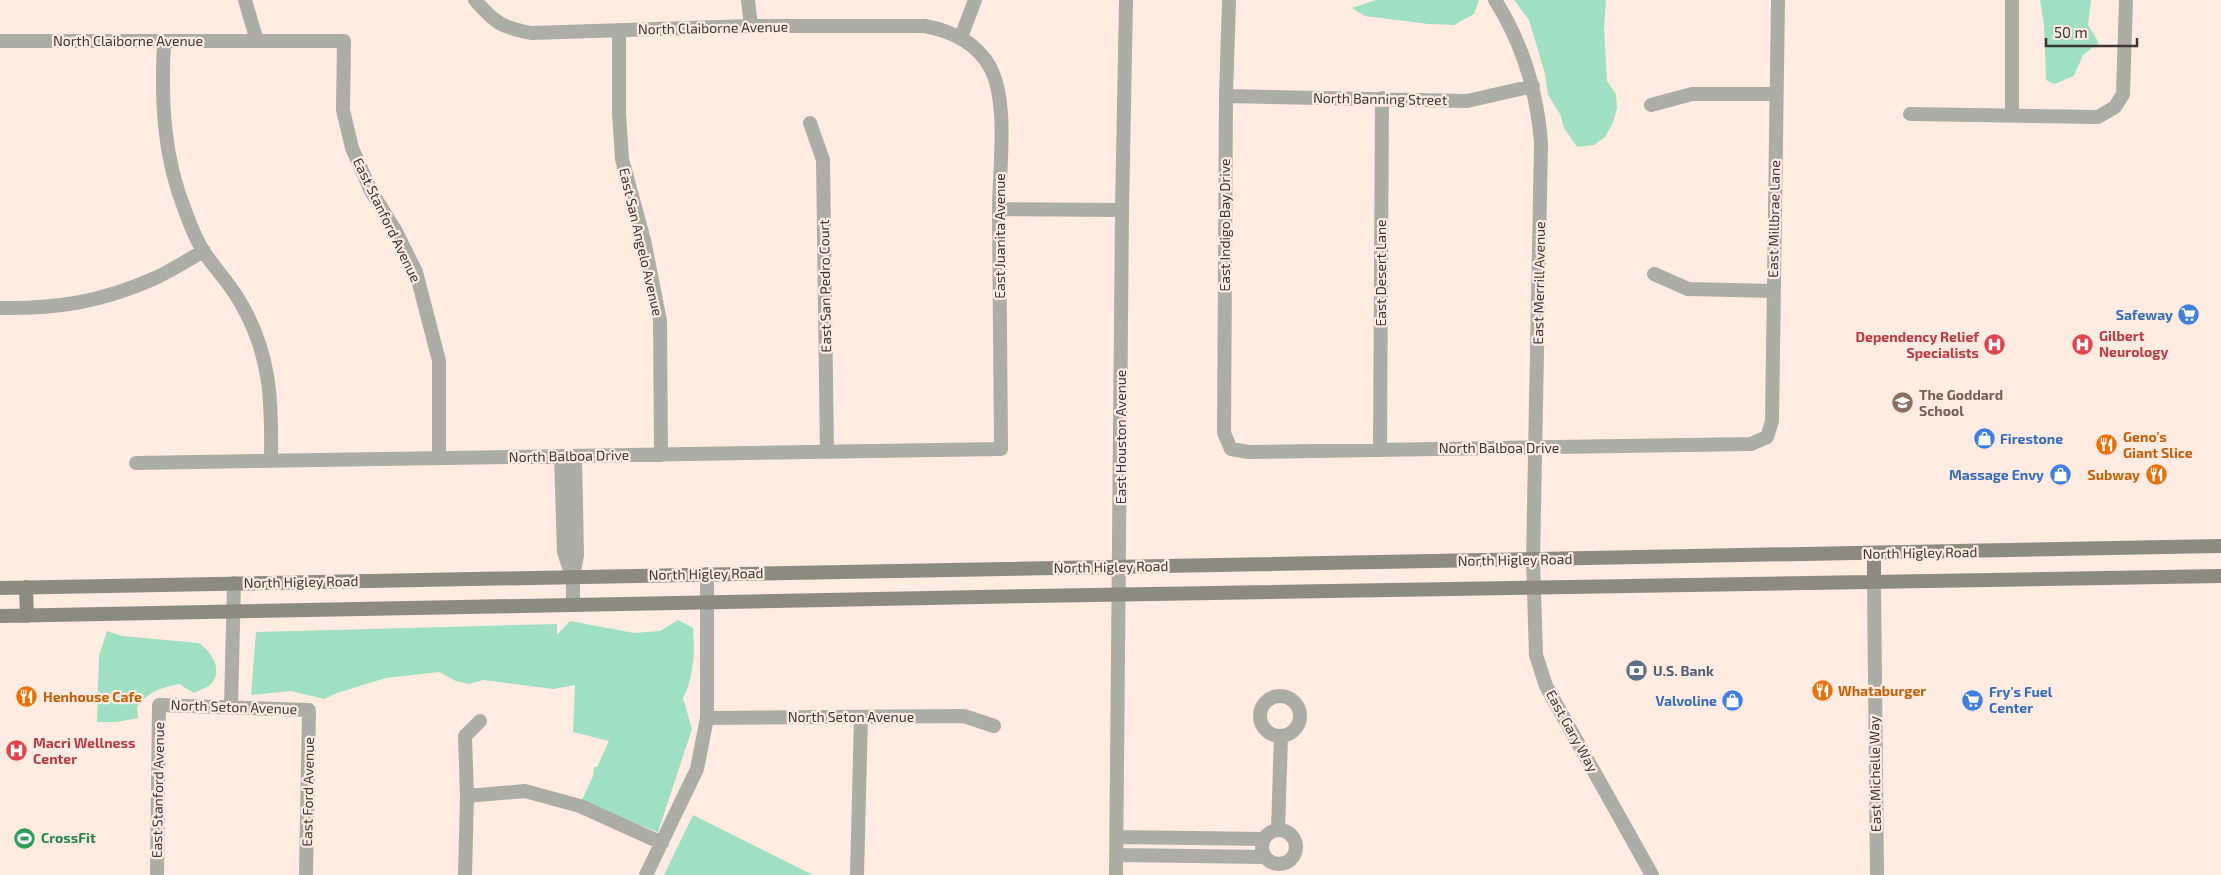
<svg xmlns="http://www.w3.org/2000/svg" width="2221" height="875" viewBox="0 0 2221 875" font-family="'Exo 2',sans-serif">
<rect width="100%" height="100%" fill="#feece3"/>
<path fill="#9fe0c2" d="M 1376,0 L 1479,0 L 1474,14 L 1454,25 L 1428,24 L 1365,16 L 1352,8 Z
M 1514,0 L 1606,0 L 1604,29 L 1607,81 L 1616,94 L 1617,108 L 1613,123 L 1605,137 L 1594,145 L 1577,147 L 1564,128 L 1560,114 L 1548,95 L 1545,74 L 1529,20 Z
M 2040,0 L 2091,0 L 2088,25 L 2099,43 L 2083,55 L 2074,76 L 2054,84 L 2046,80 L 2044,25 Z
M 678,620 L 693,628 C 695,650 694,678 683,698 L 692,729 L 658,832 L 581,802 L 593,776 L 594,767 L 597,767 L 609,741 L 573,732 L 575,685 L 553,689 L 483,680 L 469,684 L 456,681 L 439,672 L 386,678 L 337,693 L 324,699 L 291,691 L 251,695 L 256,632 L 557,624 L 557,635 L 570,621 L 634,633 L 660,631 Z
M 107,631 L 122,636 L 199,643 C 211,651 223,669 212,683 C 208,688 199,690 194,693 L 179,684 C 161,688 149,691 137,707 L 138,718 L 117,722 L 97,722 L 99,656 Z
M 693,815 L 813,875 L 664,875 Z"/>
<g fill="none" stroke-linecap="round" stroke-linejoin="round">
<path stroke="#acada4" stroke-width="14" d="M 245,0 L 257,41
M 748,0 L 751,26
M 1229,0 L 1226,96 L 1224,433 L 1231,449 L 1249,452 L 1751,444 L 1767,437 L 1772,421 L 1778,0
M 1495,0 C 1523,44 1537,91 1541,143 L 1533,560 L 1536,655 L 1546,686 L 1652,875
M 619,30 L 619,113 L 622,159 L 644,240 L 660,321 L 661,455
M 961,37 L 975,0
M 0,41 L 344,41 L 343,110 L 352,148 L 371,191 L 395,230 L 416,272 L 439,361 L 439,458
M 164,41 C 161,100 163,157 186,213 C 190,224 195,237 201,247 C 212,266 228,281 239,300 C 271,353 272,401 271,461
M 1226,96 L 1467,101 L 1533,86
M 1651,105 L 1692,94 L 1775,94
M 1910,114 L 2098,117 L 2115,107 L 2123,94 L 2126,0
M 2012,116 L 2012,0
M 810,123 L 823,160 L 827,452
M 999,209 L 1122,210
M 1654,274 L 1688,289 L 1773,291
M 0,308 C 56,309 101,302 153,279 C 171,271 187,260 204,251
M 1380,449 L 1382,98
M 561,456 L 564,552 L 572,576
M 136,463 L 1001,449 C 1001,369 999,289 999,210 C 999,169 1009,103 990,67 C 976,42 952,31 925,26 L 751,26 L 531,33 C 501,27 495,23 475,0
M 1874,582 L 1877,875
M 573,605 L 573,577 L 577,555 L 575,456
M1260 716a20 20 0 1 1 40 0a20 20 0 1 1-40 0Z
M 231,707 L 234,583
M 707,718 L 964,716 L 994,726
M 467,796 L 525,791 L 580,806 L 662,843
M 1278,830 L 1281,736
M1262 847a17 17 0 1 1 34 0a17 17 0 1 1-34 0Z
M 1116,837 L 1264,839
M 1116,855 L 1265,857
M 157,875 L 159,705 L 309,710 L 306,875
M 465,875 L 467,796 L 465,736 L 480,721
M 646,875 L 697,769 L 707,718 L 707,574
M 857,875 L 861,717
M 1116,875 L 1122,210 L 1126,0"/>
<path stroke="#8b8c7f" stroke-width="14" d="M 1874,554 L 1874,582
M 26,587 L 27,616
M 0,588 L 2221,546
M 0,616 L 1033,596 L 2221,576"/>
</g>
<defs>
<symbol id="supermarket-disc" viewBox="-11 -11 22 22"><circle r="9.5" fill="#3f7fe0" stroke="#feece3"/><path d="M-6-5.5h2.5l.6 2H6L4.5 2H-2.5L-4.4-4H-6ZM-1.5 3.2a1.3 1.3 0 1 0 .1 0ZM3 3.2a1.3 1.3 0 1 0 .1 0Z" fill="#fff"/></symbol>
<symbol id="hospital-disc" viewBox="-11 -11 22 22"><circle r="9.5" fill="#e0444e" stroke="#feece3"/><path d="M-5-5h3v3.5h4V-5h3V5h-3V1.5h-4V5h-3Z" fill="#fff"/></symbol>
<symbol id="school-disc" viewBox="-11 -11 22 22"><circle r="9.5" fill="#8d6e63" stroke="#feece3"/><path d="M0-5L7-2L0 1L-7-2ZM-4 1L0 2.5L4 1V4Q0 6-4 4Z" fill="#fff"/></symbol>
<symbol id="shop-disc" viewBox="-11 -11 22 22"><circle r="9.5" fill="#3f7fe0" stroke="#feece3"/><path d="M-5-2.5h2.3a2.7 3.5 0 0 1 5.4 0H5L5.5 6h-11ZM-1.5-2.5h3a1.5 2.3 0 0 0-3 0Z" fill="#fff"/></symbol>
<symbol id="restaurant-disc" viewBox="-11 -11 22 22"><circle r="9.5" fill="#e8710a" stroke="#feece3"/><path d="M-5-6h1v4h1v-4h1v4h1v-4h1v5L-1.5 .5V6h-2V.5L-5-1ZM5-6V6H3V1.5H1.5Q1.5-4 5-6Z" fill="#fff"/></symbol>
<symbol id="bank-disc" viewBox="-11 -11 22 22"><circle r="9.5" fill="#5c6f8a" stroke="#feece3"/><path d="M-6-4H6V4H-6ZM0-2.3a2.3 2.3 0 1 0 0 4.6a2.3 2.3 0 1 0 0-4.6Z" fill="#fff"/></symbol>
<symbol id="stadium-disc" viewBox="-11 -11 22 22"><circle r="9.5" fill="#2e9e5b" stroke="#feece3"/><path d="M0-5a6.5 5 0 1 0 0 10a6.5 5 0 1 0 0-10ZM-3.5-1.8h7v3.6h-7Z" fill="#fff"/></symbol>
</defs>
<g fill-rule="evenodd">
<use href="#supermarket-disc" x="2176" y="302" width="25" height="25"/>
<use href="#hospital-disc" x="2070" y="332" width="25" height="25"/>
<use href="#hospital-disc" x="1982" y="332" width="25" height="25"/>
<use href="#school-disc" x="1890" y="390" width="25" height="25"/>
<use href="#shop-disc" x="1972" y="426" width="25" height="25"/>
<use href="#restaurant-disc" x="2094" y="432" width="25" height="25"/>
<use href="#shop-disc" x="2048" y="462" width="25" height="25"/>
<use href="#restaurant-disc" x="2144" y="462" width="25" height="25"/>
<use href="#bank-disc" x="1624" y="658" width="25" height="25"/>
<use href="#restaurant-disc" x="1810" y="678" width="25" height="25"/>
<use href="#restaurant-disc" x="14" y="684" width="25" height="25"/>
<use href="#supermarket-disc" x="1960" y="688" width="25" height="25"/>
<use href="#shop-disc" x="1720" y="688" width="25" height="25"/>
<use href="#hospital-disc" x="4" y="738" width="25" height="25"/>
<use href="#stadium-disc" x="12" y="826" width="25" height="25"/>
</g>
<g text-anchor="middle" stroke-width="4.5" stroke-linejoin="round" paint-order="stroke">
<g font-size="14" fill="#3d3531" stroke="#feece3">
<text transform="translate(713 28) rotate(-1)" y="5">North Claiborne Avenue</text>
<text x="128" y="46">North Claiborne Avenue</text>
<text transform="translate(1380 99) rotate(1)" y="5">North Banning Street</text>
<text transform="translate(1774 219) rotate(-89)" y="5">East Millbrae Lane</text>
<text transform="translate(387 220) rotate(64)" y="5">East Stanford Avenue</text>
<text transform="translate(1225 225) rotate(-90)" y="5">East Indigo Bay Drive</text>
<text transform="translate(1000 236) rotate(-90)" y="5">East Juanita Avenue</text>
<text transform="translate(641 242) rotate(77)" y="5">East San Angelo Avenue</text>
<text transform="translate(1381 273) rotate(-90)" y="5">East Desert Lane</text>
<text transform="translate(1539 283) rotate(-89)" y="5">East Merrill Avenue</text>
<text transform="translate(825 286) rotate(-91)" y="5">East San Pedro Court</text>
<text transform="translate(1121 437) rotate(-90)" y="5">East Houston Avenue</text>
<text x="1499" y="453">North Balboa Drive</text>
<text transform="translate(569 456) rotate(-1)" y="5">North Balboa Drive</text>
<text transform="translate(1920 553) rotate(-1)" y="5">North Higley Road</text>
<text transform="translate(1515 560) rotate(-1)" y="5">North Higley Road</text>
<text transform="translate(1111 567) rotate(-1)" y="5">North Higley Road</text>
<text transform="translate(706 574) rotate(-1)" y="5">North Higley Road</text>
<text transform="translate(301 582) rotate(-1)" y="5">North Higley Road</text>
<text transform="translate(234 707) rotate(2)" y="5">North Seton Avenue</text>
<text x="851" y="722">North Seton Avenue</text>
<text transform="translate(1572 731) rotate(61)" y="5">East Gary Way</text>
<text transform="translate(1875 774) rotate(-91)" y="5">East Michelle Way</text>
<text transform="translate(158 790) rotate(-89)" y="5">East Stanford Avenue</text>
<text transform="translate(308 792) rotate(-89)" y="5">East Ford Avenue</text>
</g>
<g font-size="14" font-weight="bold" fill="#366cbe" stroke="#feece3" text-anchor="end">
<text x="2173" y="320">Safeway</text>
<text x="2000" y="444" text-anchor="start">Firestone</text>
<text x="2044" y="480">Massage Envy</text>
<text x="1989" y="697" text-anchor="start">Fry's Fuel<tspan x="1989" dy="16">Center</tspan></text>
<text x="1717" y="706">Valvoline</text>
</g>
<g font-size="14" font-weight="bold" fill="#be3a42" stroke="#feece3" text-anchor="start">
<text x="2099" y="341">Gilbert<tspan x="2099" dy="16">Neurology</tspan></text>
<text x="1979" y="342" text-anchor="end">Dependency Relief<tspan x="1979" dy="16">Specialists</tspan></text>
<text x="33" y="748">Macri Wellness<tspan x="33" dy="16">Center</tspan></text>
</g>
<g font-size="14" font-weight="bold" fill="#785e54" stroke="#feece3" text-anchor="start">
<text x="1919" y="400">The Goddard<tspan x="1919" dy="16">School</tspan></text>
</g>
<g font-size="14" font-weight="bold" fill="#c56008" stroke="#feece3" text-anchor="start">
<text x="2123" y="442">Geno's<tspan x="2123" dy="16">Giant Slice</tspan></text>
<text x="2140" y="480" text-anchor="end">Subway</text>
<text x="1838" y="696">Whataburger</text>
<text x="43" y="702">Henhouse Cafe</text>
</g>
<g font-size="14" font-weight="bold" fill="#4e5e75" stroke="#feece3" text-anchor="start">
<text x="1653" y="676">U.S. Bank</text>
</g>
<g font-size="14" font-weight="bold" fill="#27864d" stroke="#feece3" text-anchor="start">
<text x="41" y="843">CrossFit</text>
</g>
</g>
<path d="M2046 38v8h91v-8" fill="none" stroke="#3d3531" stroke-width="2.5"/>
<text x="2054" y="38" font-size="15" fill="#3d3531" stroke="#feece3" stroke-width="4" paint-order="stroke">50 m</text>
</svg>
